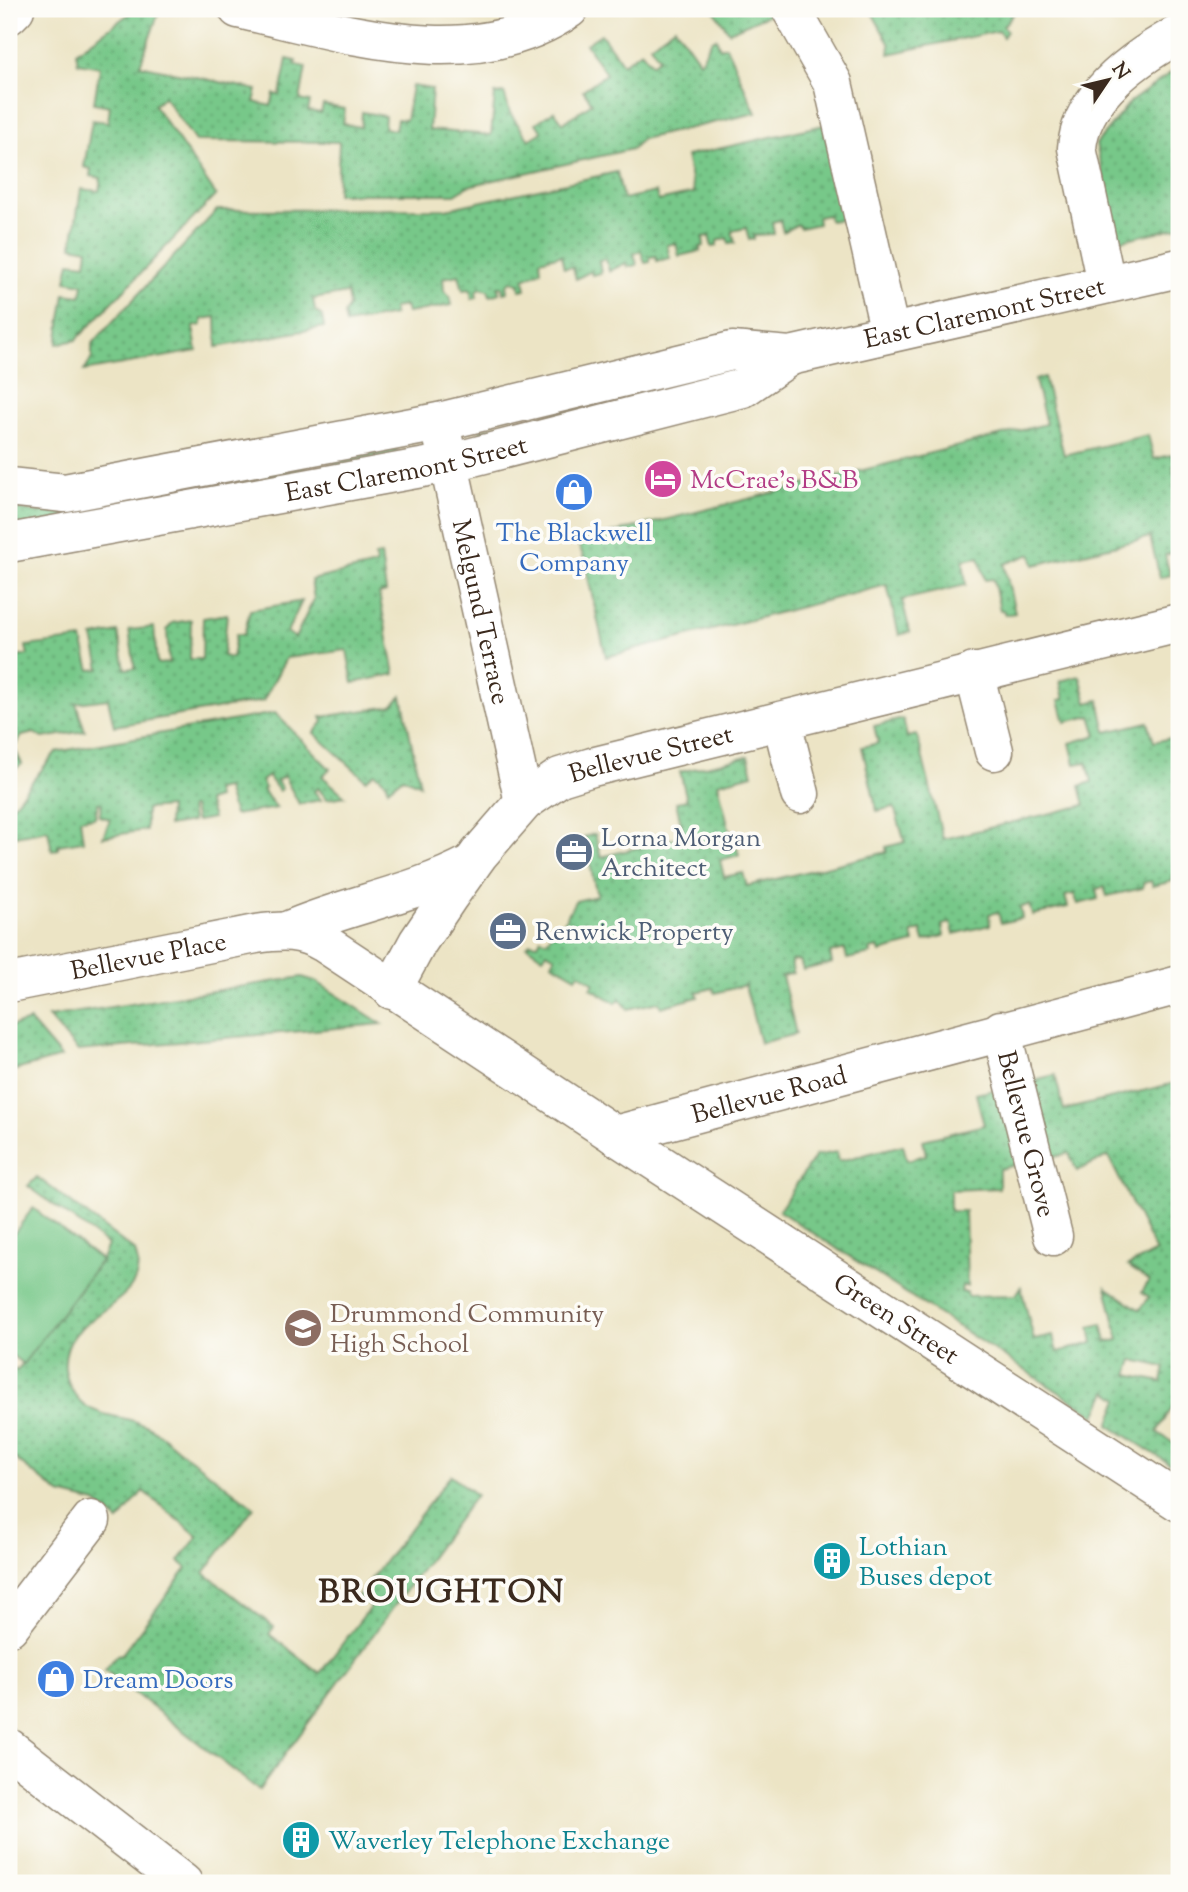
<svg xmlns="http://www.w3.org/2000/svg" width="1188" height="1892" viewBox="0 0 1188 1892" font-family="'Sorts Mill Goudy',serif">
<defs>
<pattern id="grass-dots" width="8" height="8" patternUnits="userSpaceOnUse" patternTransform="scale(1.75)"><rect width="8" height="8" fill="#77c889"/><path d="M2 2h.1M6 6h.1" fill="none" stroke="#63a36f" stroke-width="1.8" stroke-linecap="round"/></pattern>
</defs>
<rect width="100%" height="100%" fill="#fdfcf7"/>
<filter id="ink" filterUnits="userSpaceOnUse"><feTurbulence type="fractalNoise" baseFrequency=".0143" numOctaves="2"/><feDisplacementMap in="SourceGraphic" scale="14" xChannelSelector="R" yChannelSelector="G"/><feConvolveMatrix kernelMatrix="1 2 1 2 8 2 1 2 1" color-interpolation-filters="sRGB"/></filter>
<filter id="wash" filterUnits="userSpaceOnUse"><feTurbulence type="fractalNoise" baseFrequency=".00686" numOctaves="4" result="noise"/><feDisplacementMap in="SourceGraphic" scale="28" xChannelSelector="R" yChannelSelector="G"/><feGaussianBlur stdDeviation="1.57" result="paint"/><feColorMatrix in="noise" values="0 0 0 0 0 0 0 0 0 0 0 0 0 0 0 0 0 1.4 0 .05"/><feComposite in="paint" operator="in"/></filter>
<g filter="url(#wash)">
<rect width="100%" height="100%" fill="#ece4c5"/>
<path fill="url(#grass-dots)" stroke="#597954" stroke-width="2" fill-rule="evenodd" d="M 136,9 L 160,9 L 140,65 L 257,90 L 254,102 L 271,106 L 274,94 L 280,95 L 287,59 L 296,61 L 295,65 L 306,67 L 300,100 L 310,102 L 308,111 L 321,113 L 323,105 L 345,109 L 343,124 L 361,127 L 362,112 L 385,116 L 384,128 L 395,130 L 397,119 L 406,120 L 412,86 L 432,89 L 429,130 L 491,135 L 495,94 L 504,93 L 510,113 L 529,140 L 542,132 L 536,123 L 554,111 L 563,123 L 592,103 L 583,90 L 606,74 L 586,44 L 601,34 L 623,64 L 641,51 L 652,64 L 659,58 L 650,45 L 675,27 L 700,62 L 711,41 L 716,38 L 720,48 L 726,46 L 756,113 L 642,139 L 632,149 L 468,186 L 455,194 L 337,194 L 339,142 L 195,141 L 164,97 L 154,105 L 216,195 L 76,340 L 57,344 L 65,294 L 81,296 L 83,284 L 66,281 L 70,262 L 86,264 L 88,249 L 72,246 L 81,189 L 99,191 L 101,178 L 90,176 L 91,169 L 84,167 L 92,120 L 108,122 L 110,106 L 94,103 L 100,67 L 78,63 L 76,52 Z
M 713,9 L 768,9 L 772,13 L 729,32 Z
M 870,9 L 1010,9 L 1014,13 L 1003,26 L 1007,31 L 1003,37 L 998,31 L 889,54 L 890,45 Z
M 1179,67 L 1179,227 L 1118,241 L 1096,144 L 1130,102 Z
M 824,125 L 843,219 L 830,221 L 828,215 L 817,217 L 818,224 L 800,228 L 798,224 L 783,232 L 780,220 L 772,222 L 774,234 L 754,235 L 754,239 L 749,240 L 746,228 L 732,231 L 735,243 L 729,244 L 727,238 L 717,241 L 717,246 L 712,247 L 709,236 L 703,237 L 704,246 L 700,247 L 700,251 L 679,256 L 676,243 L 667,245 L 670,258 L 657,261 L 656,256 L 650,257 L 650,262 L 645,263 L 641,251 L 634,253 L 637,265 L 627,267 L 626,263 L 609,271 L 606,259 L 599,260 L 601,273 L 592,275 L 591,271 L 576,279 L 573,267 L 564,268 L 561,255 L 540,260 L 541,271 L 524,279 L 526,289 L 520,290 L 519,283 L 511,281 L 507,285 L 508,292 L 503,293 L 502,286 L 498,286 L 499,293 L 490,296 L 488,290 L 480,288 L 476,292 L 477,298 L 472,299 L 470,289 L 463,290 L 459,275 L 443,278 L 444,291 L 450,296 L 452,305 L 407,313 L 405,306 L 393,308 L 394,315 L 346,324 L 344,314 L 349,306 L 347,293 L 313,299 L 315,311 L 322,316 L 324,327 L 217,347 L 216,317 L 202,319 L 202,325 L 193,327 L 197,351 L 84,371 L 92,358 L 92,344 L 217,210 L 446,209 L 617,172 L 623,199 L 656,192 L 658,201 L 694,193 L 686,156 Z
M 1044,377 L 1064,455 L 1148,435 L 1154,459 L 1179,453 L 1179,464 L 1173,466 L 1179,494 L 1179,561 L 1177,552 L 1165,555 L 1170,575 L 1160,578 L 1150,537 L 1034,565 L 1031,554 L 1004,564 L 1015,613 L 1005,615 L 1003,610 L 1000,610 L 993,579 L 985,580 L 979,557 L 963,560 L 966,585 L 902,600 L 910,632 L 899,635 L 887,585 L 606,657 L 583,555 L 577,542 L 1046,424 L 1035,380 Z
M 618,398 L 622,400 L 483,443 L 480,430 Z
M 396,448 L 399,460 L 335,471 L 333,459 Z
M 304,463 L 306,474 L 222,490 L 220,479 Z
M 71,507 L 76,517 L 16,528 L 15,509 L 39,513 Z
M 381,555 L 386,592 L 379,594 L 395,674 L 353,683 L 347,650 L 286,658 L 263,701 L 114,726 L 108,699 L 76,703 L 85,731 L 43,738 L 34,733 L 22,736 L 14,748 L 22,764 L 9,773 L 9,655 L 10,658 L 28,655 L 26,646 L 82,639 L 90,670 L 100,669 L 93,637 L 118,632 L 125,669 L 135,668 L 129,630 L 154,627 L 157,664 L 169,663 L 167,630 L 172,623 L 191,620 L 190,659 L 202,659 L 203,618 L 227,614 L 223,656 L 232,658 L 236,634 L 244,635 L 250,610 L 302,601 L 287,632 L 295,638 L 314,599 L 311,580 L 376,565 L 375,556 Z
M 1080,676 L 1087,703 L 1099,700 L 1106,732 L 1148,722 L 1154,742 L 1179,736 L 1179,874 L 1172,876 L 1173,881 L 1153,886 L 1151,881 L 1143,883 L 1143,888 L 1107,896 L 1104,887 L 1096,889 L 1098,899 L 1078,904 L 1074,894 L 1065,896 L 1068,907 L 1032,915 L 1029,905 L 1020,907 L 1022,918 L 1001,923 L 998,912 L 989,914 L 990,925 L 954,934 L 951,923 L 942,925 L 944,936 L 924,941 L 921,930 L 912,933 L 914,943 L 880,952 L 878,947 L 870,949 L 871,954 L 847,959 L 845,949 L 830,953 L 832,963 L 803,970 L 800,960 L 791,961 L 793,973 L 782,976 L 796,1034 L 760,1043 L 745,985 L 715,993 L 713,988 L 697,992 L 698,997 L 661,1007 L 659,1002 L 628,1009 L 620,999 L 616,1003 L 591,988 L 594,983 L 579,973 L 576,977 L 552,963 L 555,957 L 547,952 L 543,957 L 527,946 L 530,943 L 538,944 L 541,938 L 546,941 L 558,925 L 561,928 L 575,901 L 597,896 L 584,837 L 595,834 L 601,857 L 684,836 L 676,802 L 687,800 L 680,772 L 748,756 L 753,774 L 718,783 L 733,845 L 736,844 L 739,855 L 720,860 L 724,877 L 743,873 L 747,886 L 887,852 L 886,847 L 905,842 L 894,807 L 877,811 L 862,747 L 878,743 L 874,726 L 903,719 L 907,737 L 917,735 L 943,839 L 1085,805 L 1080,786 L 1092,782 L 1087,762 L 1075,764 L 1070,743 L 1097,735 L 1091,716 L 1065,722 L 1059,700 L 1064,699 L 1060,681 Z
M 402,696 L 420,785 L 403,777 L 388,789 L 387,783 L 375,773 L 366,780 L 314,733 L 323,722 L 321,717 L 392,706 Z
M 275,713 L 330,769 L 322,776 L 345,796 L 327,799 L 318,788 L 314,791 L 321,800 L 299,804 L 284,776 L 277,781 L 282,789 L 279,791 L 268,776 L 261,781 L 265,788 L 262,790 L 277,808 L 234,815 L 226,788 L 215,790 L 217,798 L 207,801 L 213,818 L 196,821 L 193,807 L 190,807 L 192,822 L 168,826 L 169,807 L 146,809 L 146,830 L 103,837 L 110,819 L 99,816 L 102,804 L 98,803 L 95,817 L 80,819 L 83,841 L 58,845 L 58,849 L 52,851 L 48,830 L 9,837 L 9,810 L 56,752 Z
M 302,977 L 315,981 L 382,1024 L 78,1051 L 48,1017 Z
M 30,1021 L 61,1057 L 9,1072 L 9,1027 Z
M 1055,1075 L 1064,1110 L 1179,1082 L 1179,1397 L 1157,1432 L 1179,1447 L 1179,1457 L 1173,1466 L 1109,1425 L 1119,1399 L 1107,1391 L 1096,1416 L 779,1211 L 815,1156 L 837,1152 L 839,1161 L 903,1145 L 907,1160 L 926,1155 L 923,1140 L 984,1125 L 976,1094 L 1003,1088 L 1020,1164 L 999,1169 L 999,1188 L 950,1190 L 950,1211 L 965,1211 L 967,1286 L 962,1286 L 961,1292 L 967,1292 L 968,1296 L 1016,1295 L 1021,1287 L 1034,1340 L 1053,1336 L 1057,1352 L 1093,1343 L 1090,1327 L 1102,1324 L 1106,1342 L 1119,1340 L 1106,1287 L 1140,1310 L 1149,1297 L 1142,1292 L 1149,1281 L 1128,1266 L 1156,1252 L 1108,1156 L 1077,1171 L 1069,1153 L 1047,1159 L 1029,1081 ZM 1133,1360 L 1165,1367 L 1162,1382 L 1128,1375 Z
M 37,1177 L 135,1251 C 155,1310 59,1309 65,1369 C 67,1383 74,1398 86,1406 C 104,1418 128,1416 147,1426 C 159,1432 170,1443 181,1452 C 206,1470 230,1489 254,1507 L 204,1573 L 274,1627 L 269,1634 L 320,1673 L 371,1606 L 358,1596 L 451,1475 L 476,1495 L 259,1790 L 105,1670 L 117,1655 L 122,1654 L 187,1568 L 179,1561 L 198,1536 L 143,1491 L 119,1521 L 96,1503 L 60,1494 L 9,1454 L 9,1365 L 17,1371 L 101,1261 L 108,1245 L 28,1186 Z"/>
<path fill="#77c889" stroke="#597954" stroke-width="2" d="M 33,1208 L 101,1260 L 23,1364 L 9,1353 L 9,1240 Z"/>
</g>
<g filter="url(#ink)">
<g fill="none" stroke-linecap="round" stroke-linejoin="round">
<defs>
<g id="minor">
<path d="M 238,9 C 344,32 471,77 569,9"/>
<path d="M 791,9 L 833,83 L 890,333"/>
<path d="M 9,15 L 15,9"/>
<path d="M 1106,283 L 1077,148 C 1081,95 1137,57 1179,34"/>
<path id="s1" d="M 443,438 L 524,802"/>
<path id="s2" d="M 9,487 L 65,493 L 439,422 L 732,351 L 790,356 L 1179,268"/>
<path id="s3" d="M 9,543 L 449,463 L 743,388 L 790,356"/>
<path d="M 974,672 L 994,751"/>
<path d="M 782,722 L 800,794"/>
<path d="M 289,930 C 349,904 413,895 471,864"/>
<path id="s4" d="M 9,983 L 256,934 C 282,930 301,929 324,943 L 615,1135 L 1179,985"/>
<path id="s5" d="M 392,990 L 418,942 L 449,896 L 479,854 L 524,802 L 560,777 L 592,767 L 1179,623"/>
<path id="s6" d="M 1001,1030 L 1053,1236"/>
<path id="s7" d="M 615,1135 L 1179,1502"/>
<path d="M 9,1627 L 91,1520"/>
<path d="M 9,1748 L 183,1883"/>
</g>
</defs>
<use href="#minor" stroke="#948772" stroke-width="41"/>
<use href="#minor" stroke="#fff" stroke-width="38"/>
</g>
</g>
<defs>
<symbol id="hotel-disc" viewBox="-11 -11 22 22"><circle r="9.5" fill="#d1479c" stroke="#fdfcf7"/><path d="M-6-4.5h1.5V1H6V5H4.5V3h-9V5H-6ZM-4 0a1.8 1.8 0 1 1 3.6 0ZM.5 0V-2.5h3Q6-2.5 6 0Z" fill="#fff"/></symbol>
<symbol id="shop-disc" viewBox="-11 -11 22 22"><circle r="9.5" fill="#3f7fe0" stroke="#fdfcf7"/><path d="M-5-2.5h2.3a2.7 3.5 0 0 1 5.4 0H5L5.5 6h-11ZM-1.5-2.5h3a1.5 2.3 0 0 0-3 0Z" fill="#fff"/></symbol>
<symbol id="office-disc" viewBox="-11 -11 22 22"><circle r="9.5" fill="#5c6f8a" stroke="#fdfcf7"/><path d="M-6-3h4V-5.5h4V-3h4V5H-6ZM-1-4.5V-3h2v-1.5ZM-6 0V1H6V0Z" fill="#fff"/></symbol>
<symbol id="school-disc" viewBox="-11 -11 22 22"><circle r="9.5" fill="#8d6e63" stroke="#fdfcf7"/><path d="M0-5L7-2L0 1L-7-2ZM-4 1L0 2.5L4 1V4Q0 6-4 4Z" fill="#fff"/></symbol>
<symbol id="building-disc" viewBox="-11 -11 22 22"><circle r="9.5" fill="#0f9aa8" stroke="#fdfcf7"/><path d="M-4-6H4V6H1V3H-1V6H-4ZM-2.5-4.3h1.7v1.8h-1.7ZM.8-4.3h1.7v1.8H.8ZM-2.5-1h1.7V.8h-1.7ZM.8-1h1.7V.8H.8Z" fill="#fff"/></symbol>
</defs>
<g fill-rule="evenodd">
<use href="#hotel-disc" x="641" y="457" width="44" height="44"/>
<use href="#shop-disc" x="552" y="470" width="44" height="44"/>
<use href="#office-disc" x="552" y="830" width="44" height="44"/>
<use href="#office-disc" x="486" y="909" width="44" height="44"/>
<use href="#school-disc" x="281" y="1306" width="44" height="44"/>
<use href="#building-disc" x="810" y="1539" width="44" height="44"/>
<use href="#shop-disc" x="34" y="1657" width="44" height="44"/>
<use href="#building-disc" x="279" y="1818" width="44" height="44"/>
</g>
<g text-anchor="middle" stroke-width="7" stroke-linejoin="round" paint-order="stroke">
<g font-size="26" fill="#3b2a1e" stroke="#fdfcf7">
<text dy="9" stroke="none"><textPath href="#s2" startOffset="996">East Claremont Street</textPath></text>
<text dy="9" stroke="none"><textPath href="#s3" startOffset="404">East Claremont Street</textPath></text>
<text dy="9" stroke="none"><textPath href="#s1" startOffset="178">Melgund Terrace</textPath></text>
<text dy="9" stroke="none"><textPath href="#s5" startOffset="368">Bellevue Street</textPath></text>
<text dy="9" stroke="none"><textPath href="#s4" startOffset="142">Bellevue Place</textPath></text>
<text dy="9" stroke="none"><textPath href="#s4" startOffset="830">Bellevue Road</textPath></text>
<text dy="9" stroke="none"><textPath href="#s6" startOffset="107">Bellevue Grove</textPath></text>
<text dy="9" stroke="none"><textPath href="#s7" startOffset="336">Green Street</textPath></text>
</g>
<g font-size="26" fill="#b23c85" stroke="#fdfcf7" text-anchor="start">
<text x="690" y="488">McCrae's B&amp;B</text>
</g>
<g font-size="26" fill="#366cbe" stroke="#fdfcf7">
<text x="574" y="541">The Blackwell<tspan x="574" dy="30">Company</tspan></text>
<text x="83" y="1688" text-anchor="start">Dream Doors</text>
</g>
<g font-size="26" fill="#4e5e75" stroke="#fdfcf7" text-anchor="start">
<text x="601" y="846">Lorna Morgan<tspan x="601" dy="30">Architect</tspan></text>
<text x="535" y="940">Renwick Property</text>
</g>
<g font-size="26" fill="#785e54" stroke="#fdfcf7" text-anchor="start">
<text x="330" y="1322">Drummond Community<tspan x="330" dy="30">High School</tspan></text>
</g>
<g font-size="26" fill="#0d838f" stroke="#fdfcf7" text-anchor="start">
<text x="859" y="1555">Lothian<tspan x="859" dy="30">Buses depot</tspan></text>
<text x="328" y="1849">Waverley Telephone Exchange</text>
</g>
<g font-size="33" font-weight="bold" letter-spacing="2" fill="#3b2a1e" stroke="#fdfcf7">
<text x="442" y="1602">BROUGHTON</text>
</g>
</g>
<rect width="1188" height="1892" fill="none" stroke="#fdfcf7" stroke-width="35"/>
<g transform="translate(1108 80) rotate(55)" stroke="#fdfcf7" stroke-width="5" paint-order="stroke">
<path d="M0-5L12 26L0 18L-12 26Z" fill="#3b2a1e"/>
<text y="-10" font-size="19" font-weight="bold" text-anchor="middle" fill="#3b2a1e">N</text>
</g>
</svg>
